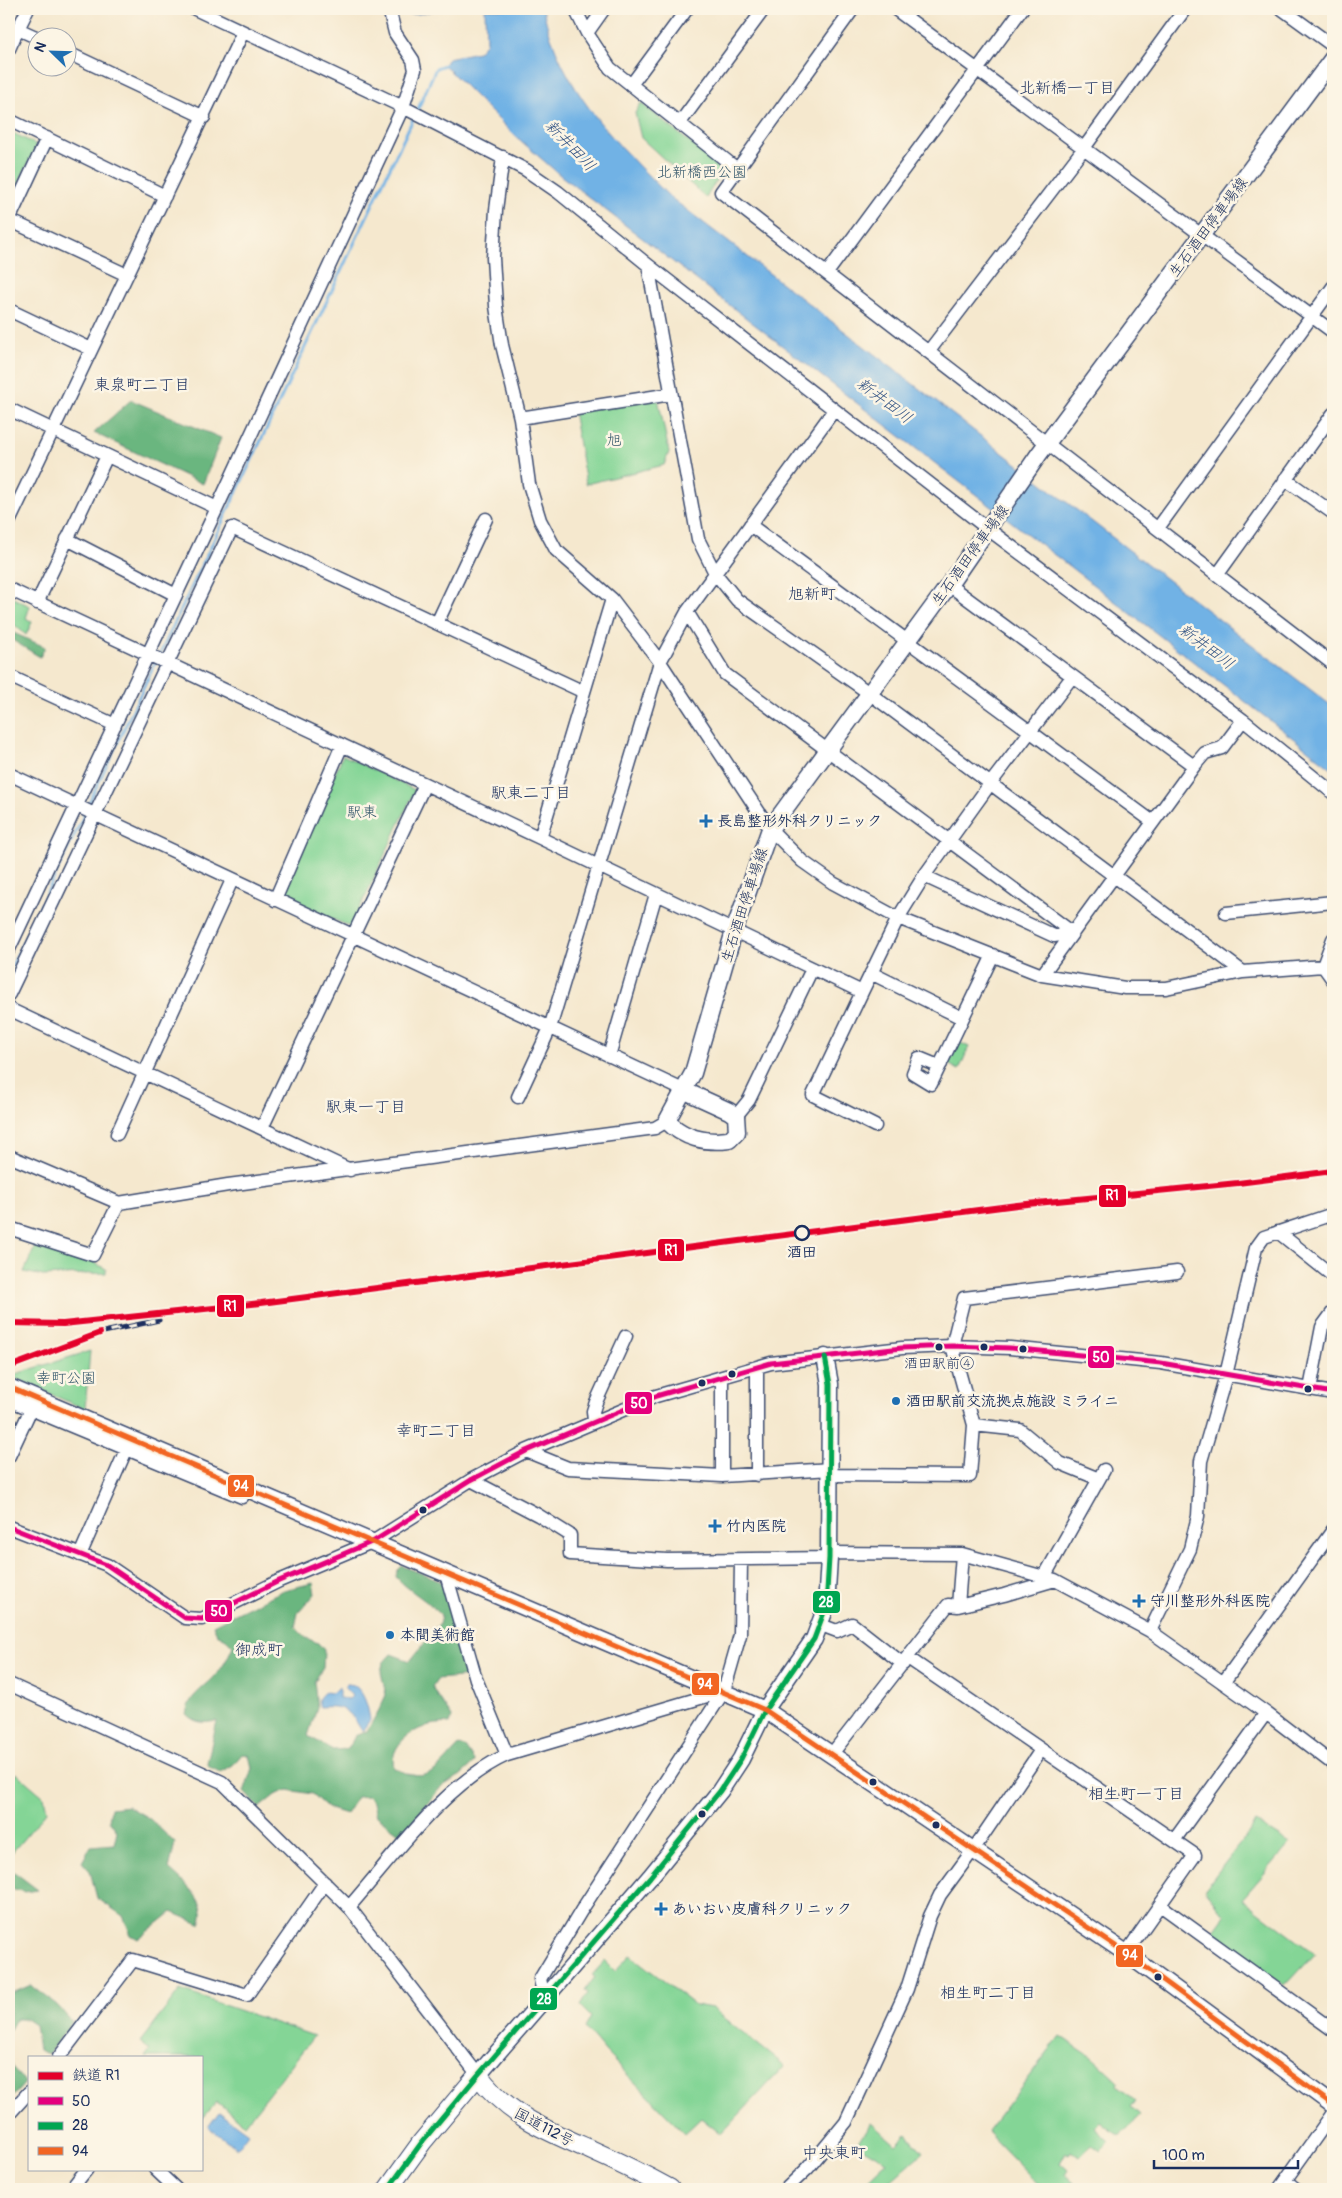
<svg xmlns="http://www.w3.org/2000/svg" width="1342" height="2198" viewBox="0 0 1342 2198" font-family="Pangolin,'Klee One',sans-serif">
<rect width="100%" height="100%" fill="#fcf5e5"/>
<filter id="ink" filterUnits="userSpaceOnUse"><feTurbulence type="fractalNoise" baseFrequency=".02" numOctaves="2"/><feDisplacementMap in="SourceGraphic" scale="10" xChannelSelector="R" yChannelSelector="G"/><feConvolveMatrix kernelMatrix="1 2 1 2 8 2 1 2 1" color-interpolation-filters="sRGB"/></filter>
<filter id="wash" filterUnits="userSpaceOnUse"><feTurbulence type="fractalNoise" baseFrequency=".0096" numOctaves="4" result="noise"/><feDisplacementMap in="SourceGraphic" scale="20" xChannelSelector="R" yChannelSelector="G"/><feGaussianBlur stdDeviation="1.12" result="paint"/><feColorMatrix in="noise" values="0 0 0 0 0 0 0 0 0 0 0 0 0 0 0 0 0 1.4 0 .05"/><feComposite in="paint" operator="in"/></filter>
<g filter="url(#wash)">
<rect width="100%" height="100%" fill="#f5e8ce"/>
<path fill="#84d596" stroke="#50827a" d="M 641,103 L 723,169 L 706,198 L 641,138 L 635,113 Z
M 9,131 L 37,145 L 9,203 Z
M 658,398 L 669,452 L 664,465 L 586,484 L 573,411 Z
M 13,598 L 30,606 L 26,618 L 32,622 L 26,635 L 9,620 L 9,606 Z
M 343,755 L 415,790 L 351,927 L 282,897 Z
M 959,1042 L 969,1047 L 959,1070 L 948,1064 Z
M 38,1240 L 95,1260 L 95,1263 L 106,1269 L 106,1273 L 43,1276 L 24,1272 Z
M 90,1351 L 85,1409 L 9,1376 Z
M 16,1773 L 44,1797 L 47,1811 L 9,1856 L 9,1783 Z
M 1256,1823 L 1290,1844 L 1242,1899 L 1315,1954 L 1285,1986 L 1209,1937 L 1225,1915 L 1204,1890 Z
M 630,1955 L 695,2005 L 712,2008 L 785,2066 L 721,2134 L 701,2118 L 685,2133 L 608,2055 L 585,2028 L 591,2017 L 580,2006 L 588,1993 L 585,1990 L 595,1977 L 592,1975 L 605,1961 L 615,1971 Z
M 180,1990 L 314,2036 L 245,2124 L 217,2102 L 201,2120 L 201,2057 L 145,2057 L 150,2050 L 140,2042 Z
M 1060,2036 L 1093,2058 L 1119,2082 L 1118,2085 L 1136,2101 L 1131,2107 L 1140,2115 L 1120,2136 L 1101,2121 L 1095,2128 L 1110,2141 L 1101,2151 L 1091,2144 L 1079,2157 L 1071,2151 L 1069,2154 L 1066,2152 L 1060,2163 L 1068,2170 L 1065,2175 L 1081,2189 L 1043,2189 L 987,2131 Z
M 871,2123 L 896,2145 L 907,2134 L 923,2152 L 885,2186 L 888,2189 L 859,2189 L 887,2162 L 857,2144 Z"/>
<path fill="#6bb67f" stroke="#43726e" d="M 131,400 L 221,438 L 203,484 L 94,433 Z
M 9,631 L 45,647 L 40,657 L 9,638 Z
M 402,1566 L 434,1578 L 443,1584 L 471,1676 L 437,1679 L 432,1687 L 452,1717 L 450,1724 C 426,1720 387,1740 394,1768 C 429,1786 436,1770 459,1746 L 465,1747 L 475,1762 L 461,1775 L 441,1787 L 402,1835 L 376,1816 L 373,1802 L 368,1796 L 357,1797 L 346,1814 L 327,1808 L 312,1794 L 288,1790 L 275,1795 L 259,1808 L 244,1792 L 252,1768 L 249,1755 L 242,1754 L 233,1765 L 220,1772 L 210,1767 L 207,1763 L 217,1721 C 204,1723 196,1724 186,1714 C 189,1695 202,1690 214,1677 C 223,1668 228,1657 233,1646 L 226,1639 L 217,1634 L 213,1625 L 284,1590 L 313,1583 L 315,1594 L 298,1613 L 295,1627 L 306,1638 L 318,1643 L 324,1650 L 323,1668 L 314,1682 L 317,1707 L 308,1736 L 333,1750 L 348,1749 L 355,1736 L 367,1731 L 379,1710 L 386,1695 L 381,1672 L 383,1663 L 391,1654 L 410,1661 L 439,1625 L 441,1615 C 427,1600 410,1592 396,1577 L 397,1571 Z
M 128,1806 L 150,1819 L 175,1843 L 169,1869 C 183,1883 210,1901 200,1924 L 172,1912 L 138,1939 L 131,1935 L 123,1916 L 97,1898 L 90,1871 L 82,1862 L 91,1846 L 114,1844 L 117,1831 L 109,1820 L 111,1808 Z
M 9,1868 L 38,1890 L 25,1892 L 9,1888 Z
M 31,1985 L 57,2005 L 72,2022 L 48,2054 L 39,2050 L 35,2025 L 26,2019 L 16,2019 L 9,2031 L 9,1992 L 15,1992 Z
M 9,2063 L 25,2083 L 9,2101 Z"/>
<path fill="#71b2e5" stroke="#4670a2" d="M 364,9 L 437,9 C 414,19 388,13 364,9 Z
M 485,9 L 543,9 C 560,88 614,142 670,197 L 1333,707 L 1333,769 L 560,175 L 512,133 L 444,65 L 448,58 L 478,52 L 486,43 Z
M 347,1684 C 363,1684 368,1707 370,1720 L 362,1731 C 350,1711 345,1705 320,1707 C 317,1699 319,1697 325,1692 L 332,1693 L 339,1688 L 339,1698 L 349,1699 L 352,1696 L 344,1687 Z
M 219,2112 L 248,2133 L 237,2148 L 208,2127 Z"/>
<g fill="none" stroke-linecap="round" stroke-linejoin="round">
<path stroke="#71b2e5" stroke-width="3" d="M 417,111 L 436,68 L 447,64
M 159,656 L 414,117
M 87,807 L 156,661
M 9,972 L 85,813"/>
</g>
</g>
<g filter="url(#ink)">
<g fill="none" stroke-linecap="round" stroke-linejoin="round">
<defs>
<path id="minor" d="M 195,9 L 403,107 L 526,170 L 558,192 L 648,265 L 988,529 L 1243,720 L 1333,793
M 575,9 L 587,33 L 610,68 L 737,169
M 853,9 L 721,192 L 1333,664
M 895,9 L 1333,332
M 1282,9 L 1333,46
M 18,29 L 28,9
M 587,33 L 604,9
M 9,49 L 18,29 L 38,38
M 68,53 L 204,117
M 631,85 L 687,9
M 9,120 L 165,196
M 679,124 L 764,9
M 503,157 L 496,210 L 493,258 L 496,306 L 502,345 L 520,418 L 529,484 L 540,520 L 556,550 L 612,599 L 660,662 L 770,829 L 802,861 L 833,883 L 898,918 L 1042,975 L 1125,988 L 1166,988 L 1243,972 L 1323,966
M 9,220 L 127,275
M 9,220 L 47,138
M 648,265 L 698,539 L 715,573 L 737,600 L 869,693 L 1243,972
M 827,273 L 1022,9
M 9,310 L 91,349
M 929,351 L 1084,148 L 1185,9
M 9,409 L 217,508
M 520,418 L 671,394
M 1285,479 L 1333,513
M 9,522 L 243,32
M 750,525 L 1153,822
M 1158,528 L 1333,287
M 67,539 L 176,595
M 1218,574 L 1333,414
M 949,585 L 1194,766
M 9,589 L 540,838 L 862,992 L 898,918 L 924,876 L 990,784 L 1072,677
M 37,603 L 107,456
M 687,612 L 725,674 L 1073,933 L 1054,936 L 924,876
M 437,623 L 486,519
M 9,676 L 115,725
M 9,774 L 683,1090
M 540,838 L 612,599
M 275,900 L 342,745
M 1226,913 L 1333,902
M 9,949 L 217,508 L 403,107 L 415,70 L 413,60 L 395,33 L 389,9
M 1323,966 L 1333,939
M 1323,966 L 1333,980
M 871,973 L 962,1018
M 1042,975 L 1194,766 L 1205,753 L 1222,748 L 1243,720
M 862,992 L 813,1095 L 875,1126
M 9,994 L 232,528 L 584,692
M 9,1009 L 350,1170
M 609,1056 L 656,894
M 941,1064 L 936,1065 L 919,1058 L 913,1073 L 931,1084 L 993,955
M 518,1097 L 550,1028 L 660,662 L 687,612 L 834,410
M 736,1116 L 749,1100 L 812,969
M 262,1128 L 425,784
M 117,1134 L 232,880
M 9,1156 L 119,1203 L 228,1185 L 655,1128 L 667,1121
M 9,1228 L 93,1255 L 119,1203
M 1278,1232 L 1333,1276
M 757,1367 L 757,1475
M 722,1377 L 722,1476
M 1310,1389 L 1322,1327 L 1333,1312
M 9,1400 L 242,1497 L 248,1488
M 594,1421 L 593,1411 L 596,1402 L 626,1336
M 974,1425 L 1020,1430 L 1060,1463 L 1099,1479
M 526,1451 L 568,1468 L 722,1476 L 831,1469
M 9,1456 L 30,1411
M 831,1475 L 970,1476 L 974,1425 L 952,1346 L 964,1298 L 1177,1272
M 471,1480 L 538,1515 L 570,1535 L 570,1554 L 667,1560 L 829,1558
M 9,1527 L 107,1565 L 185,1618 L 202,1619 L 279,1581 L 374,1541 L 471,1480 L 526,1451 L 656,1396 L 771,1363 L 902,1348 L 952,1346 L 1010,1348 L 1161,1363 L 1333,1393
M 829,1553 L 962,1554 L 1055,1580 L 1150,1631 L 1266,1713 L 1333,1764
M 80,1555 L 127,1448
M 446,1574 L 476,1679 L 507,1755
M 1044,1577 L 1104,1470
M 958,1606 L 1004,1595 L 1055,1580
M 821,1625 L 837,1631 L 852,1624 L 903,1664
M 1150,1631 L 1190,1549 L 1198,1516 L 1201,1461 L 1226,1375 L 1256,1248 L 1264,1237 L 1333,1214
M 908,1658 L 1195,1855 L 1126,1953
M 1223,1683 L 1333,1530
M 9,1684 L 222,1782 L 349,1907 L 478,2075
M 831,1755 L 948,1605 L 958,1606 L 962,1554
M 1175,1839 L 1266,1713
M 1160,1905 L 1333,2030
M 349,1907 C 393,1857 446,1782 507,1755 L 724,1691
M 544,1998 L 540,1979 L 581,1911 L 724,1691 L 740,1635 L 741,1560
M 59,2057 L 133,1960 L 247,1995 L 325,1883
M 9,2114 L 29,2092
M 155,2169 L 176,2189
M 1286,2181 L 1296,2189
M 71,2189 L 87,2169
M 786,2189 L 808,2168 L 846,2122 L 907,1989 L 930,1916 L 940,1895 L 973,1850 L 1041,1750
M 1279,2189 L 1333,2113"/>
<path id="major" d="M 683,1090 L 729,1111 L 736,1116 L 737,1132 L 729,1140 C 706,1143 683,1138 667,1121 L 693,1073 L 734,931 L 770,829 L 949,585 L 1039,454 L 1333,58
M 9,1387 L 765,1710 L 1126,1953 L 1333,2105
M 478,2075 L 650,1877 L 720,1791 L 741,1759 L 765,1710 L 814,1639 L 826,1607 L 829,1558 L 830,1384 L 825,1357"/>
<path id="highway" d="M 388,2189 L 422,2142 L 478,2075 C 509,2116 545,2130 591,2150 C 618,2162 644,2175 670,2189"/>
</defs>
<use href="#minor" stroke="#3c4b6f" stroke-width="15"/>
<use href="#major" stroke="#3c4b6f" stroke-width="19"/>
<use href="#highway" stroke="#3c4b6f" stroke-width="21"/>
<use href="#minor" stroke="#fff" stroke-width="12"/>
<use href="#major" stroke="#fff" stroke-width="16"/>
<use href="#highway" stroke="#fff" stroke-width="19"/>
<defs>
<path id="rail" d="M 9,1367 L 99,1333 L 159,1320"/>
</defs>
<use href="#rail" stroke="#1b2f5e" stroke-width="5"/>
<use href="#rail" stroke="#fcf5e5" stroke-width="3" stroke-dasharray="9" stroke-linecap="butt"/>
<defs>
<path id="bus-1" d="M 9,1527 L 107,1565 L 185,1618 L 202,1619 L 279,1581 L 374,1541 L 471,1480 L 526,1451 L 656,1396 L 771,1363 L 902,1348 L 952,1346 L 1010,1348 L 1161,1363 L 1333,1393"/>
<path id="bus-2" d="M 388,2189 L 422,2142 L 478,2075 L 650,1877 L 720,1791 L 741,1759 L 765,1710 L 814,1639 L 826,1607 L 829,1558 L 830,1384 L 825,1357"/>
<path id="bus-3" d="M 9,1387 L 765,1710 L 1126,1953 L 1333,2105"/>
</defs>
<use href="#bus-1" stroke="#fcf5e5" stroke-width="9"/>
<use href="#bus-2" stroke="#fcf5e5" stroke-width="9"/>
<use href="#bus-3" stroke="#fcf5e5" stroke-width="9"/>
<use href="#bus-1" stroke="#e5007d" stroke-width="5"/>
<use href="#bus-2" stroke="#00a651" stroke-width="5"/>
<use href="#bus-3" stroke="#f26522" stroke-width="5"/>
<defs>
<path id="rail-1" d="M 9,1323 L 63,1324 L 261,1303 L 1017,1205 L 1238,1183 L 1333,1171
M 9,1367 L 100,1333"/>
</defs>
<use href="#rail-1" stroke="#fcf5e5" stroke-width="10"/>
<use href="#rail-1" stroke="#e4002b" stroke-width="6"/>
</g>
</g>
<g fill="#1f6fb2" stroke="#fcf5e5" stroke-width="2">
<path d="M703.5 813.5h5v5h5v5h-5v5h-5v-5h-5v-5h5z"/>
<circle cx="896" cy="1401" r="5"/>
<path d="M712.5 1518.5h5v5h5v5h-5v5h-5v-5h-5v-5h5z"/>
<path d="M1136.5 1593.5h5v5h5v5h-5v5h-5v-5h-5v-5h5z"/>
<circle cx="390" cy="1635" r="5"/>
<path d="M658.5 1901.5h5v5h5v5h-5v5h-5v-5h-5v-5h5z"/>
</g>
<circle fill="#fcf5e5" stroke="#1b2f5e" stroke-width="2.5" cx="802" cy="1233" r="7"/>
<g fill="#1b2f5e" stroke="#fcf5e5" stroke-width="2">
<circle cx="939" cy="1347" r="4.5"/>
<circle cx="984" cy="1347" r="4.5"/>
<circle cx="1023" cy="1349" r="4.5"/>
<circle cx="732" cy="1374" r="4.5"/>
<circle cx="702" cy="1383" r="4.5"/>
<circle cx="1308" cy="1389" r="4.5"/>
<circle cx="423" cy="1510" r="4.5"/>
<circle cx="873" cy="1782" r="4.5"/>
<circle cx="702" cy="1814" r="4.5"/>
<circle cx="936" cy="1825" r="4.5"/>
<circle cx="1158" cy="1977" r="4.5"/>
</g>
<g text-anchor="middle" stroke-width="5" stroke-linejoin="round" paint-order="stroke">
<g font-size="14" fill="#1b2f5e" stroke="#fcf5e5">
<text x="939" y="1368">酒田駅前④</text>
</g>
<g font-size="15" fill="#35586c" stroke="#fcf5e5">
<text x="702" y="177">北新橋西公園</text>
<text x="614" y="445">旭</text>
<text x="362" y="817">駅東</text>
<text x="66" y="1383">幸町公園</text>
</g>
<g font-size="15" fill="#1b2f5e" stroke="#fcf5e5">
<text transform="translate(1208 227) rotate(-53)" y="5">生石酒田停車場線</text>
<text transform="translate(970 555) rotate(-54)" y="5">生石酒田停車場線</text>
<text transform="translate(744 905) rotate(-72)" y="5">生石酒田停車場線</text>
<text transform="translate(544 2127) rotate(28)" y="5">国道112号</text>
</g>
<g font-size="15" font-weight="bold" fill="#1b2f5e" stroke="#fcf5e5" text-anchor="start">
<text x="717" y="826">長島整形外科クリニック</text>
<text x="906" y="1406">酒田駅前交流拠点施設 ミライニ</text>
<text x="726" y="1531">竹内医院</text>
<text x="1150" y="1606">守川整形外科医院</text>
<text x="400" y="1640">本間美術館</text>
<text x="672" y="1914">あいおい皮膚科クリニック</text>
</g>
<g font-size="15" font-weight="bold" fill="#1b2f5e" stroke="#fcf5e5">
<text x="802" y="1257">酒田</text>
</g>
<g font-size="16" fill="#1b2f5e" stroke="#fcf5e5">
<text x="1067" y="93">北新橋一丁目</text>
<text x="142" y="390">東泉町二丁目</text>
<text x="812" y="599">旭新町</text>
<text x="531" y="798">駅東二丁目</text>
<text x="366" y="1112">駅東一丁目</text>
<text x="436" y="1436">幸町二丁目</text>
<text x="259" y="1655">御成町</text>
<text x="1136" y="1799">相生町一丁目</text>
<text x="988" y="1998">相生町二丁目</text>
<text x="834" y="2158">中央東町</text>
</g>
<g font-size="16" font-style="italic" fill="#355686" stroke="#fcf5e5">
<text transform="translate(571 145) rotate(46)" y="6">新井田川</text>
<text transform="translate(885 400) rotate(37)" y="6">新井田川</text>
<text transform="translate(1207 646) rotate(37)" y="6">新井田川</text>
</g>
</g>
<g stroke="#fcf5e5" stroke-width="2">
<rect x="1098" y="1184" width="29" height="24" rx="5" fill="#e4002b"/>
<rect x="657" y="1238" width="28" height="24" rx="5" fill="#e4002b"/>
<rect x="216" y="1294" width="29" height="24" rx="5" fill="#e4002b"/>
<rect x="1087" y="1345" width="28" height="24" rx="5" fill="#e5007d"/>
<rect x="624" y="1391" width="29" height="24" rx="5" fill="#e5007d"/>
<rect x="227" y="1474" width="28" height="24" rx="5" fill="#f26522"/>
<rect x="812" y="1590" width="29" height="24" rx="5" fill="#00a651"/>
<rect x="204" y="1599" width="29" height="24" rx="5" fill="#e5007d"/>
<rect x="691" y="1672" width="29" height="24" rx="5" fill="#f26522"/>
<rect x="1115" y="1944" width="29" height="24" rx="5" fill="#f26522"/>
<rect x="529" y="1987" width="29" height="24" rx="5" fill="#00a651"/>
</g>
<g font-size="14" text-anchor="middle" font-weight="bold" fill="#fff">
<text x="1112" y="1200">R1</text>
<text x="671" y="1255">R1</text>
<text x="230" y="1311">R1</text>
<text x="1101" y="1362">50</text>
<text x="639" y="1408">50</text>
<text x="241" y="1491">94</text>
<text x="826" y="1607">28</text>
<text x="219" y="1616">50</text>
<text x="705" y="1689">94</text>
<text x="1130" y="1960">94</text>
<text x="544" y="2004">28</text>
</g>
<rect width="1342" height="2198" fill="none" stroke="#fcf5e5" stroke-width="30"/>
<rect x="28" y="2056" width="175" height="115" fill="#fcf5e5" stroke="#a2a6af"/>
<rect x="38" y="2072" width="25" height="8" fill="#e4002b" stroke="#a2a6af"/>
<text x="72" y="2080" font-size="15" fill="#1b2f5e">鉄道 R1</text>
<rect x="38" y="2097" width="25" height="8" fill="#e5007d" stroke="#a2a6af"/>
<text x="72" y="2106" font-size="15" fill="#1b2f5e">50</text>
<rect x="38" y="2122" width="25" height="8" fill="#00a651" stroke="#a2a6af"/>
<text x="72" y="2130" font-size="15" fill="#1b2f5e">28</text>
<rect x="38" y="2147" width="25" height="8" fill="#f26522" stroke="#a2a6af"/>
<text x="72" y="2156" font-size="15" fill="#1b2f5e">94</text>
<g transform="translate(52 52) rotate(293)"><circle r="24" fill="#fcf5e5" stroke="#a2a6af"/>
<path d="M0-4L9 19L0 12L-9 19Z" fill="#1f6fb2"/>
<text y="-8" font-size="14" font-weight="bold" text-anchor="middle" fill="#1b2f5e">N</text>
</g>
<path d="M1154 2160v8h144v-8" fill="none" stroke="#1b2f5e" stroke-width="2.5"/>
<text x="1162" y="2160" font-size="15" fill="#1b2f5e" stroke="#fcf5e5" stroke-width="4" paint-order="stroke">100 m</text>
</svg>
